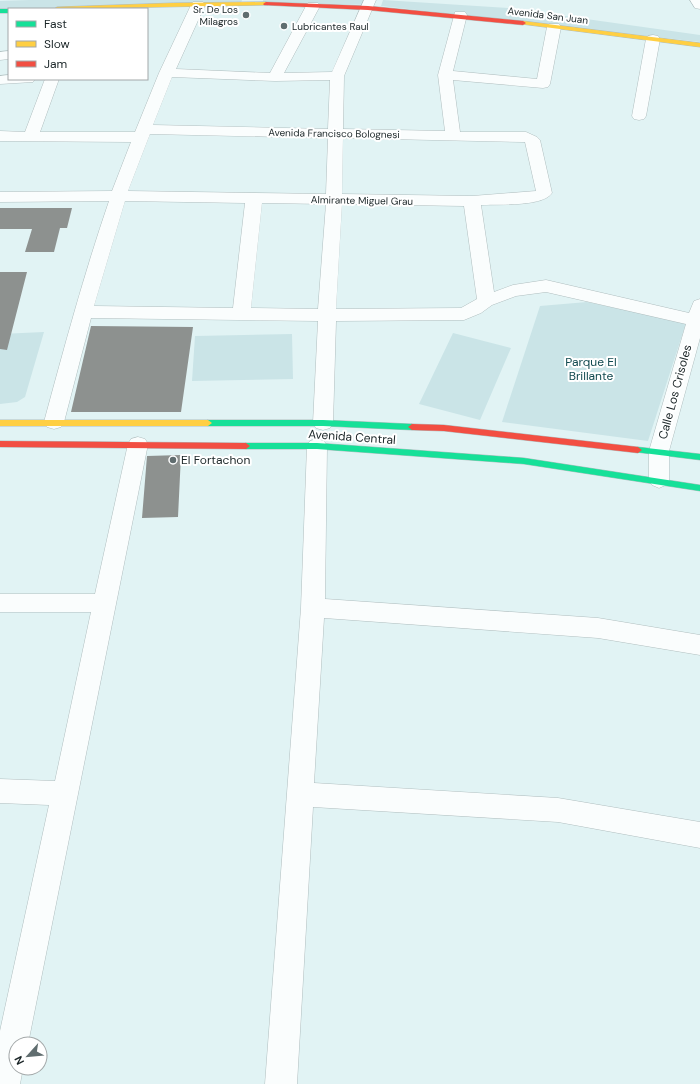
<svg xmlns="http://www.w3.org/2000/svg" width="700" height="1084" viewBox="0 0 700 1084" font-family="'DM Sans',sans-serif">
<rect width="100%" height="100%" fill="#e1f3f4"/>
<path fill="#cae4e7" d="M 29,0 L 242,0 L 241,3 L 0,10 L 0,1 Z
M 263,0 L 369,0 L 367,5 L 263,2 Z
M 383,0 L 508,8 L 700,35 L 700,42 L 381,6 Z
M 587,302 L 686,323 L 648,441 L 502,422 L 540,306 Z
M 44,332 L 25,397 L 17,402 L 0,404 L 0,334 Z
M 453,333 L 511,348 L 480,420 L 419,404 Z
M 292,334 L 293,379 L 192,381 L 195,336 Z"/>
<path fill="#8d918f" d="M 0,208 L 72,208 L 67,228 L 60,228 L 54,252 L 25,252 L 32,229 L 0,229 Z
M 0,272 L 27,272 L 7,350 L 0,349 Z
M 91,326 L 193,327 L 181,412 L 71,412 Z
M 181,455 L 178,517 L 142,518 L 147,456 Z"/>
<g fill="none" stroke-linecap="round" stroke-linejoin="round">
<defs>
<path id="street" d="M 364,0 L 376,0 L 344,76 L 343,129 L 445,131 L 438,75 L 455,12 L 465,12 L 467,15 L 453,71 L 537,79 L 547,27 L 549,24 L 559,24 L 561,27 L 550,84 L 548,87 L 543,88 L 453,80 L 460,132 L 526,132 L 537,137 L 540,140 L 552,193 C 543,207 498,204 481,205 L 494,292 L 513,285 L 546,280 L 689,313 L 694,301 L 700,299 L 700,338 L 669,451 L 669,480 L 666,485 L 659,488 L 652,485 L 649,480 L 649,451 L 686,324 L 546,292 L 516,296 L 492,305 L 481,313 L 464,320 L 336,321 L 333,423 L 330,428 L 323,430 L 316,428 L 313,423 L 318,321 L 91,318 L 64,422 L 61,427 L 54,429 L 47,427 L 44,422 C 64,348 84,274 109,201 L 0,202 L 0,192 L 112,191 L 131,142 L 0,141 L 0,131 L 25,132 L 45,79 L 59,79 L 40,132 L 135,132 L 159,73 L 191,5 L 193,2 L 203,2 L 205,5 L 176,69 L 270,73 L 306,6 L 308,3 L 318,3 L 320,6 L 284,73 L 332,72 ZM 172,77 L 275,81 L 330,80 L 328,129 L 153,125 ZM 150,134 L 328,138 L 326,194 L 128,191 ZM 343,138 L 523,142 L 525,142 L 536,191 L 472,196 L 342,194 ZM 125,201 L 245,203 L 233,308 L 94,306 ZM 262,203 L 326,204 L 318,309 L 251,308 ZM 342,204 L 464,206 L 477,299 L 461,308 L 336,309 Z
M 690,0 L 700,0 L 700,9 L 695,8 Z
M 653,35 L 658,36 L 660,39 L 646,116 L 644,119 L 639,120 L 634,119 L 632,116 L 646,39 L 648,36 Z
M 9,51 L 9,59 L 0,60 L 0,52 Z
M 9,75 L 9,79 L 35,79 L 33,82 L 0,84 L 0,76 Z
M 138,437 L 145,439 L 148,444 L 28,1044 L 16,1044 L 16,1068 L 23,1068 L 20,1084 L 0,1084 L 0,1031 L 49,805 L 0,803 L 0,779 L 55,781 L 91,612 L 0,612 L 0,594 L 95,594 L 128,444 L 131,439 Z
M 317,439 L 324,441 L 327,446 L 325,599 L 598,618 L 700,635 L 700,655 L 598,638 L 324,618 L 314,783 L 558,798 L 700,822 L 700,848 L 558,822 L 313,807 L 297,1084 L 265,1084 L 301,608 L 307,446 L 310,441 Z"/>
<path id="fast" d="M 0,9 L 9,9 L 9,13 L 0,13 Z
M 208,420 L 323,420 L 412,424 L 416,427 L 412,430 L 323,426 L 208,426 L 204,423 Z
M 246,443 L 317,443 L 524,458 L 700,485 L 700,491 L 524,464 L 317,449 L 246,449 L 242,446 Z
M 638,447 L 700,454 L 700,460 L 635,452 L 634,450 Z"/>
<path id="slow" d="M 266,2 L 269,4 L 268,5 L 54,9 L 57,7 L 173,3 Z
M 523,21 L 700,43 L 700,47 L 521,24 L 520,23 Z
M 0,420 L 208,420 L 212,423 L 208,426 L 0,426 Z"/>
<path id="jam" d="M 266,2 L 368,6 L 523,21 L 526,23 L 523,25 L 368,10 L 264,5 L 263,4 Z
M 412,424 L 444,425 L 638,447 L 642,450 L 638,453 L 444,431 L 412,430 L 408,427 Z
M 0,441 L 246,443 L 250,446 L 246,449 L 0,447 Z"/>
</defs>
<use href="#street" stroke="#b0bebf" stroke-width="1"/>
<use href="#fast" stroke="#b0bebf" stroke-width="1"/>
<use href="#slow" stroke="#b0bebf" stroke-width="1"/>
<use href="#jam" stroke="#b0bebf" stroke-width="1"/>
<use href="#street" fill="#fafdfd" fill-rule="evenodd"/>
<use href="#fast" fill="#16e098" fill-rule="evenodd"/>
<use href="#slow" fill="#ffcf43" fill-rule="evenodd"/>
<use href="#jam" fill="#f24e42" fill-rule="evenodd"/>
</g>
<g fill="#606d6f" stroke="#fff" stroke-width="1.5">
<circle cx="246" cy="15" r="4"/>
<circle cx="284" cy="26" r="4"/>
<circle cx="173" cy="460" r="4"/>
</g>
<g text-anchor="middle" stroke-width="4" stroke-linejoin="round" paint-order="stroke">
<g font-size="10" fill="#1a2527" stroke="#fff" text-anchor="end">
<text x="238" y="13">Sr. De Los<tspan x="238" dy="12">Milagros</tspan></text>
<text x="292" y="30" text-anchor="start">Lubricantes Raul</text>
</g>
<g font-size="10" fill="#1a2527" stroke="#fff">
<text transform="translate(548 15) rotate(7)" y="4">Avenida San Juan</text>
<text transform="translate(334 133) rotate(1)" y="4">Avenida Francisco Bolognesi</text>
<text transform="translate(362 200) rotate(1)" y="4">Almirante Miguel Grau</text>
</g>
<g font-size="12" fill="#10494f" stroke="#fff">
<text x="591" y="366">Parque El<tspan x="591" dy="14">Brillante</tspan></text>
</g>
<g font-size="12" fill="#1a2527" stroke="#fff">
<text transform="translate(675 392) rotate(-75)" y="4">Calle Los Crisoles</text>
<text transform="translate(352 437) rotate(4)" y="4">Avenida Central</text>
</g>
<g font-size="12" fill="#1a2527" stroke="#fff" text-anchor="start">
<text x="181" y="464">El Fortachon</text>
</g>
</g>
<rect x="8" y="8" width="140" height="72" fill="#ffffff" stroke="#a3a8a9"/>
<rect x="16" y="21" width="20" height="6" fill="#16e098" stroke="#a3a8a9"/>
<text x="44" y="28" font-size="12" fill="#1a2527">Fast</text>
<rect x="16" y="41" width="20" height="6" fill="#ffcf43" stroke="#a3a8a9"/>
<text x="44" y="48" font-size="12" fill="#1a2527">Slow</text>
<rect x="16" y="61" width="20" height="6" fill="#f24e42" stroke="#a3a8a9"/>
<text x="44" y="68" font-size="12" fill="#1a2527">Jam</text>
<g transform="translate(28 1056) rotate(243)"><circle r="19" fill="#ffffff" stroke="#a3a8a9"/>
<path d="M0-3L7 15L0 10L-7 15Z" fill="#606d6f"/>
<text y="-6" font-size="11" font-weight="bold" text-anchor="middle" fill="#1a2527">N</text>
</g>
</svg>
